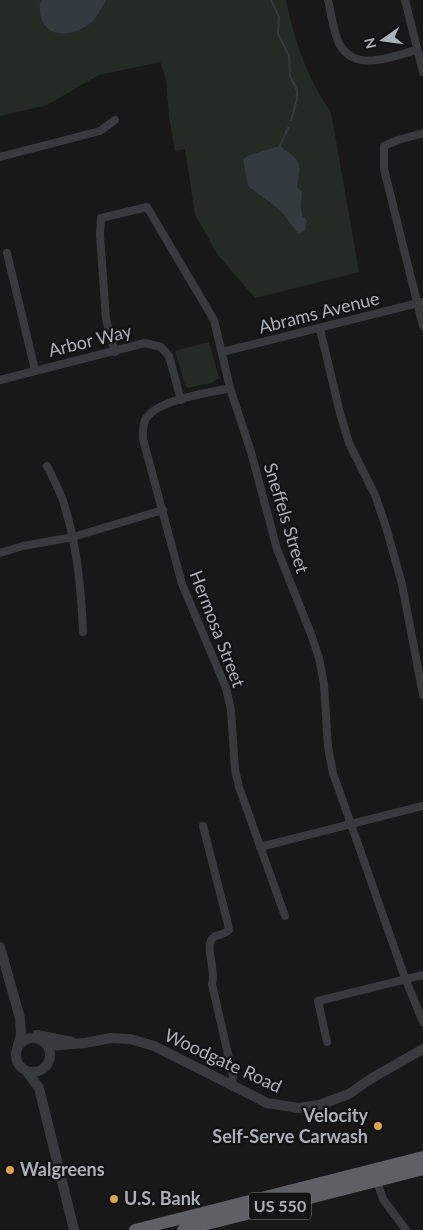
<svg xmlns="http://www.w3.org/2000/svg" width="423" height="1230" viewBox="0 0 423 1230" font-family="Lato,sans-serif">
<rect width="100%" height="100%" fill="#181819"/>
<path fill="#242b25" d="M 0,0 L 286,0 C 294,40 307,78 331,112 L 359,272 L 255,298 L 218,255 L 195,215 L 185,149 L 175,151 L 169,116 L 166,79 L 160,62 L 99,75 L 47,105 L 0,116 Z
M 209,342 L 219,378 L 211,383 L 188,388 L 185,385 L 175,351 Z"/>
<path fill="#333b41" d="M 41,0 L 106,0 C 102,9 96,19 88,25 C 70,38 42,38 40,11 C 40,7 39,4 41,0 Z
M 280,146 C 302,163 301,160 297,187 L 302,192 L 301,208 L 302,216 L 307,220 L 305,231 L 298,233 L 280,210 L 248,186 L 243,159 L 250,155 Z"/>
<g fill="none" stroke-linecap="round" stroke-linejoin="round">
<path stroke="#333b41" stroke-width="2" d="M 271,0 L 279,17 L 278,34 L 289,56 L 290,76 L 297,90 L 297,100 L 291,120
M 280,146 L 288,128"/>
<path stroke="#393a3e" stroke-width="8" d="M 328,0 C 331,12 334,36 340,45 C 356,73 393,56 417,50
M 405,0 L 423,72
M 423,133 L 398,140 L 384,146 L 384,169 L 423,326
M 0,157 L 100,131 L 115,120
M 7,253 L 35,370
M 320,329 L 340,413 L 349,443 L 375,495 L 386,527 L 402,584 L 423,695
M 115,352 L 106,319 L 100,235 L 101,218 L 147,207 L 214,320 L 230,388 L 251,452 L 277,549 L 311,634 L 319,658 L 324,684 L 328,747 L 333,773 L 405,978 L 423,1022
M 222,352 L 423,302
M 0,380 L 145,343 L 161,347 L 169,356 L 181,400
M 230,388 C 209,393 151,400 144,423 C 143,428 143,434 143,439 L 182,584 L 226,688 L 231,710 L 235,770 L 239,787 L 285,916
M 47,466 C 53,478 59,489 63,501 C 77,544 81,587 83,632
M 0,553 L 23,546 L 73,537 L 163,510
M 203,826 L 228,924 L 229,930 C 224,935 219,934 214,937 C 203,944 217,971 212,984 L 233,1076 L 232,1085
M 260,847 L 423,806
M 327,1042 L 318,1001 L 423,975
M 376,1178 L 383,1199 L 406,1230"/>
<path stroke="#393a3e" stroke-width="10" d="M 0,947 L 20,1018 L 21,1035 L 18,1045
M 37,1035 L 72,1042
M16 1055a17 17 0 1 1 34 0a17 17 0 1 1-34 0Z
M 48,1046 L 85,1043 L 111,1038 L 130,1039 L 154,1046 L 267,1103 L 298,1108 L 319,1105 L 349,1094 L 372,1078 L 423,1049
M 28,1073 L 39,1088 L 74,1230"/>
<path stroke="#5e6066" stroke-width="12" d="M 135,1230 L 423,1157
M 183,1230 L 423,1169"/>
</g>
<g fill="#dda54c" stroke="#131314" stroke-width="2">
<circle cx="378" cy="1126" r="5"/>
<circle cx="10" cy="1170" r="5"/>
<circle cx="114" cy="1199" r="5"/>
</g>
<g text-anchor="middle" stroke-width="4.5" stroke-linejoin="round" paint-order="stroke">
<rect fill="#131314" stroke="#7e8187" stroke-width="1" x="249" y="1192.5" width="62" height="27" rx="4"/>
<g font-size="16" font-weight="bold" fill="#acb0b8">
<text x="280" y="1212">US 550</text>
</g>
<g font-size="18" fill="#acb0b8" stroke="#131314">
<text transform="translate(319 313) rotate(-14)" y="6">Abrams Avenue</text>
<text transform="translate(90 341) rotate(-14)" y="6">Arbor Way</text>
<text transform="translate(286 518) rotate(73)" y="6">Sneffels Street</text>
<text transform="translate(217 629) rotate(69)" y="6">Hermosa Street</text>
<text transform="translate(223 1061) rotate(25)" y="6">Woodgate Road</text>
</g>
<g font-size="18" font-weight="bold" fill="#acb0b8" stroke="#131314" text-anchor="start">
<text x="368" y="1122" text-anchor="end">Velocity<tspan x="368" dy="21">Self-Serve Carwash</tspan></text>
<text x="20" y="1176">Walgreens</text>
<text x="124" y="1205">U.S. Bank</text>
</g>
</g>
<g transform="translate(383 40) rotate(256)" stroke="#131314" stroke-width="4" paint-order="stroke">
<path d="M0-4L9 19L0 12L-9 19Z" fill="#acb0b8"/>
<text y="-8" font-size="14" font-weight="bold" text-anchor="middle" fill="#acb0b8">N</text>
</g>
</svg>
